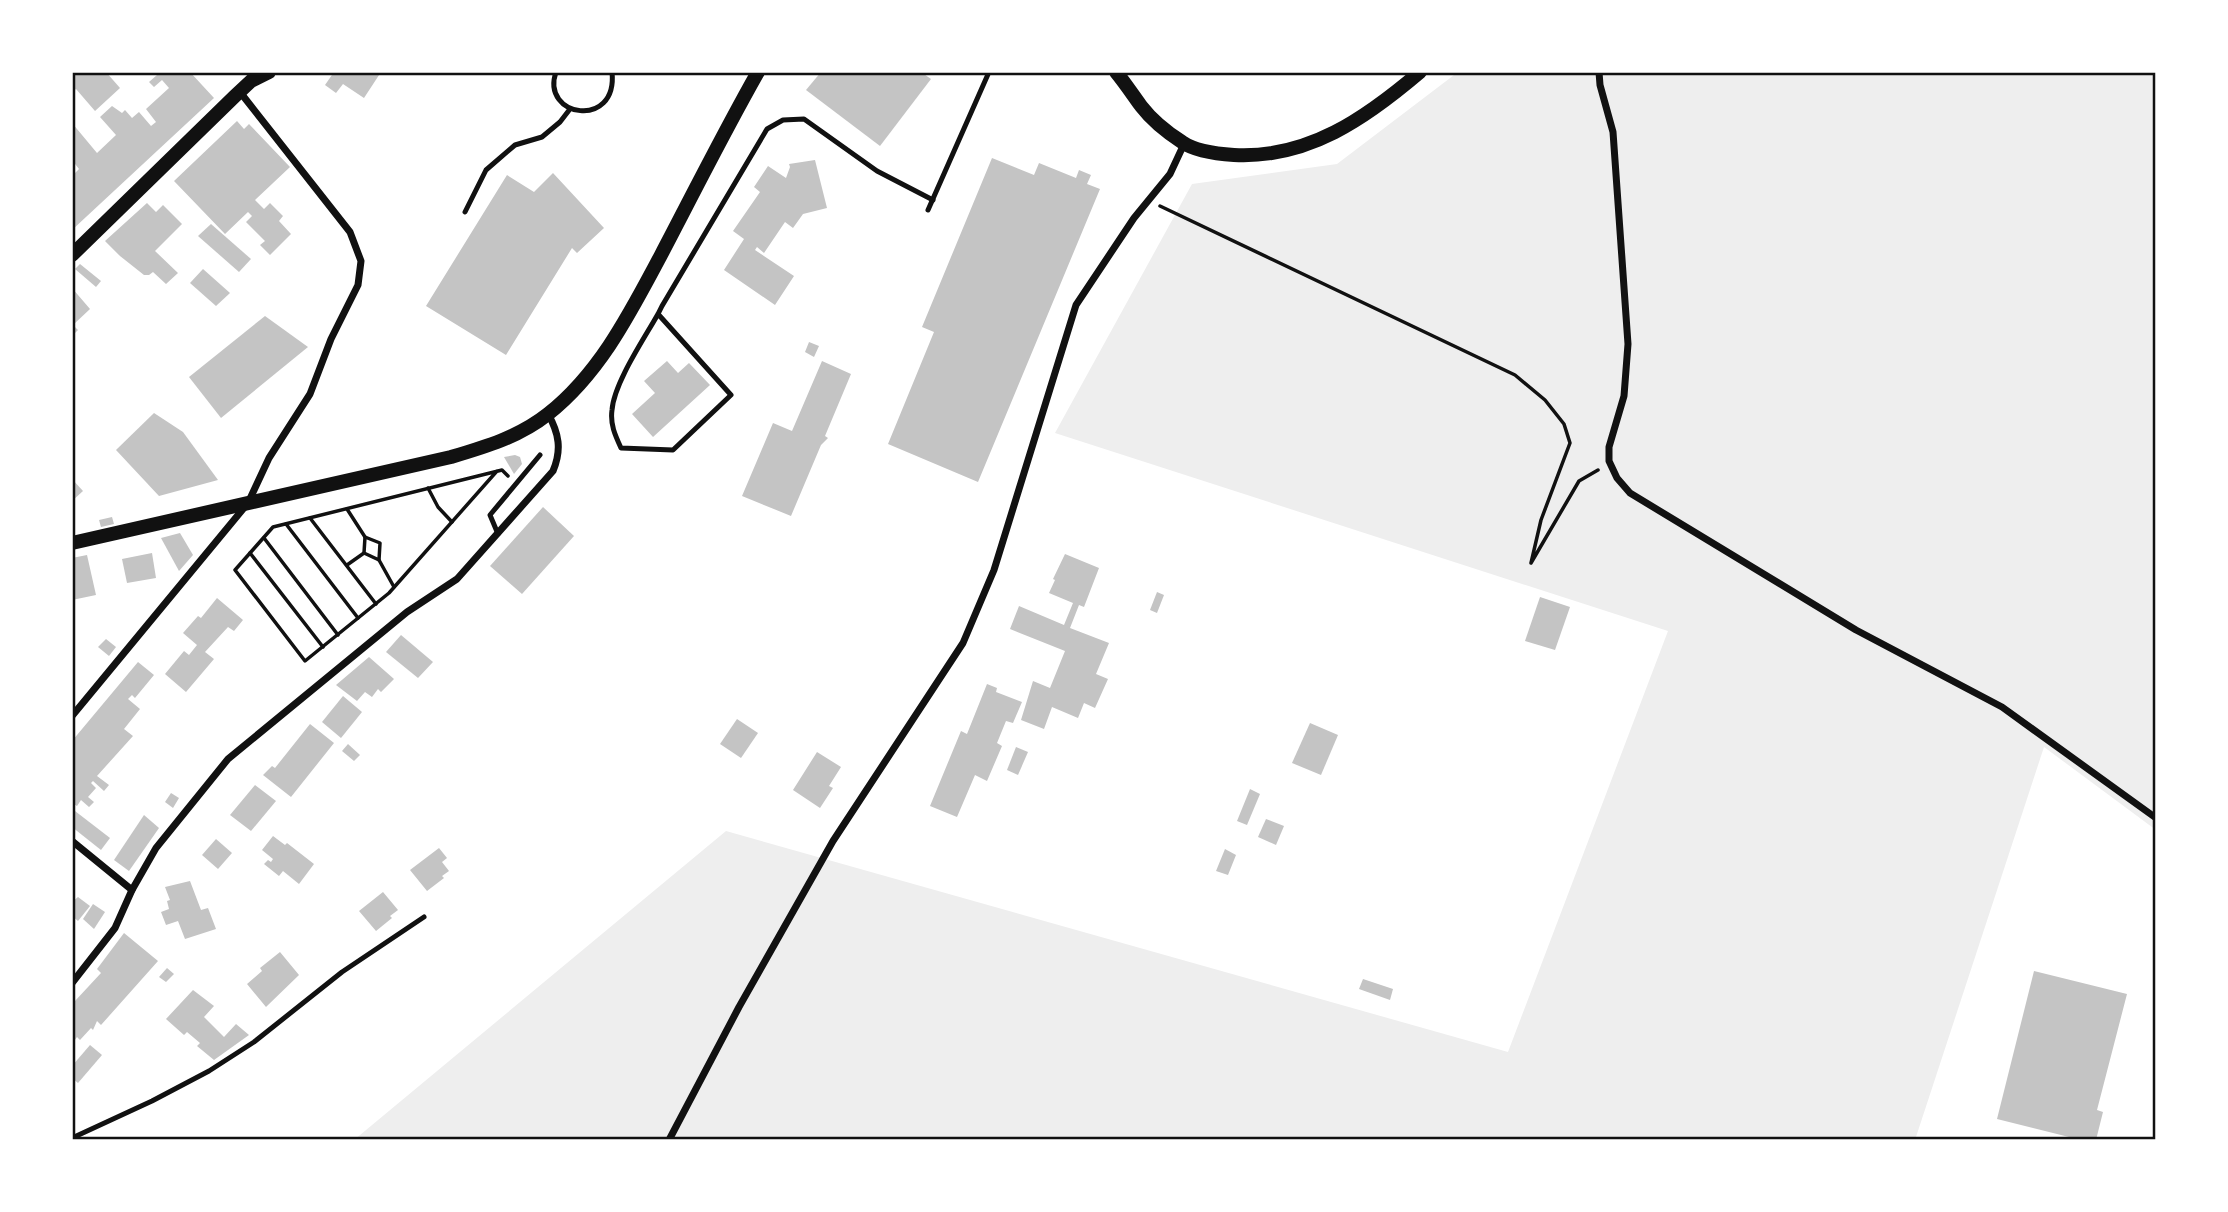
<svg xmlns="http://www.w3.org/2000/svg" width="2228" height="1212" font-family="'DejaVu Sans',sans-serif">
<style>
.green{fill:#eee}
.building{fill:#c4c4c4}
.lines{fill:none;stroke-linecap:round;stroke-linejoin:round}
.path{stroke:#111;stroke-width:3.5}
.service{stroke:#111;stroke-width:5}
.minor{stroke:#111;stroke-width:7}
.secondary{stroke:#111;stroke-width:14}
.neatline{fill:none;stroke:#111;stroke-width:2.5}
</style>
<rect width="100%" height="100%" fill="#fff"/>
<polygon class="green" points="1458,72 2156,72 2156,830 2044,747 1915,1140 354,1140 726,831 1508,1052 1668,631 1055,433 1192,184 1337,164"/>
<g class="building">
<polygon points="72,72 106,72 120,88 95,111 76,89 72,92"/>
<polygon points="155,72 190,72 214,98 72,230 72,176 79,169 72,160 72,123 97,153 116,135 100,117 112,106 122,113 125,110 132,118 139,112 151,126 156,122 146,109 169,88 162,80 154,87 149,82 157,75"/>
<polygon points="334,72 381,72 364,98 343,84 336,93 325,85"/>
<polygon points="821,72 921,72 931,79 880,146 806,90"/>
<polygon points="237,121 244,129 249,124 290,167 255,200 264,209 270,203 283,216 279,221 291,234 270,255 260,245 265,241 246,222 252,216 248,212 225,234 174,181"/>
<polygon points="992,158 1034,175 1039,163 1076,178 1079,170 1091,175 1087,184 1100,189 978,482 888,444 934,332 922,327"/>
<polygon points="815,160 827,208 803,214 793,228 785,222 764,253 757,247 755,250 794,276 775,305 724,270 744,239 733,231 760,192 754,187 768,166 786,178 790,167 789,164"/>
<polygon points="553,173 604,228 577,253 572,248 506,355 426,306 507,175 534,192"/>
<polygon points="147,203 156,212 163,205 182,224 155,251 178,273 166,284 153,272 149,275 144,275 120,256 105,241"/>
<polygon points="211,224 251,259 239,272 198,236"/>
<polygon points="80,264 101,281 96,287 75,269"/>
<polygon points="203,269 230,293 216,306 190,283"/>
<polygon points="72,288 90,309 73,325 78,330 72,336"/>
<polygon points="265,316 308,347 221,418 189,377"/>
<polygon points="809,342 819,346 814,357 805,352"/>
<polygon points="667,361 678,373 689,363 710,385 653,437 632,414 655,393 644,381"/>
<polygon points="822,361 851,374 825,436 828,438 821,445 791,516 742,496 773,423 792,431"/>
<polygon points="154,413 183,432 218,480 159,496 116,450"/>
<polygon points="515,455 520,457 522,464 514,474 504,457"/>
<polygon points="72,479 83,491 72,501"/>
<polygon points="543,507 574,536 522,594 490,566"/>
<polygon points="112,517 114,524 101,527 99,520"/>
<polygon points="180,533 193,555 179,571 161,538"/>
<polygon points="152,553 156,578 127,583 122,559"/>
<polygon points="1065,554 1099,568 1084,607 1079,605 1070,628 1109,643 1096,674 1108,679 1095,708 1084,703 1078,718 1052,707 1044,729 1021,720 1033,681 1050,688 1065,651 1010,629 1019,606 1064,625 1073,603 1049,593 1055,580 1053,579"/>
<polygon points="87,555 96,595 72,600 72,558"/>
<polygon points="1157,592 1164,595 1157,613 1150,610"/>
<polygon points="1540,597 1570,607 1555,650 1525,641"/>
<polygon points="217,598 243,620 234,631 228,627 205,652 214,659 186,692 165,674 184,651 189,655 197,645 183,633 198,616 201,618"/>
<polygon points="401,635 433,662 418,678 386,652"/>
<polygon points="106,639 116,647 109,656 98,647"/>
<polygon points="369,657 394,679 381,692 378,689 372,697 365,692 357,701 336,685"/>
<polygon points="138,662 154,675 135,698 132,695 128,699 140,709 124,729 133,736 97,776 109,785 104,791 93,781 91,783 96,788 88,797 94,802 89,807 81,800 77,806 72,803 72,741"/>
<polygon points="987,684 997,688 996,692 1022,702 1013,723 1006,721 997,743 1002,746 987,781 975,775 957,817 930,806 961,731 967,734"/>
<polygon points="343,696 362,712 341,738 322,722"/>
<polygon points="737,719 758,733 741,758 720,744"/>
<polygon points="1310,723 1338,735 1321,775 1292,763"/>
<polygon points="310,724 334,743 291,797 263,775 272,766 275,768"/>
<polygon points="348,744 360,755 354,761 342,751"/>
<polygon points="1016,747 1028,752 1018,775 1007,770"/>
<polygon points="817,752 841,767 829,786 833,788 820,808 793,790"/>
<polygon points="255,785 276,801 251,831 230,815"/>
<polygon points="1250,789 1260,794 1247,825 1237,821"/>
<polygon points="171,793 179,798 173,808 165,802"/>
<polygon points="75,811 110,838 101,850 72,827 72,815"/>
<polygon points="144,815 159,828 129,871 114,860"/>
<polygon points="1266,819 1284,826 1276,845 1258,837"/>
<polygon points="273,836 285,845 287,843 314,864 299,884 283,871 279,876 264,864 268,860 271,862 273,859 262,850"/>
<polygon points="216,839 232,853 218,869 202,855"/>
<polygon points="439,848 447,858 442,862 449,871 442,876 444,878 427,891 410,870"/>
<polygon points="1225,849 1236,855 1228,875 1216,871"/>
<polygon points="190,881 201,910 208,908 216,929 185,939 178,921 166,925 161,912 169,909 167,901 170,900 165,887"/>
<polygon points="383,892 398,910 390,916 392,918 376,931 359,911"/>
<polygon points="78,897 90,906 78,921 72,916 72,902"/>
<polygon points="93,904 105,912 94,929 83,919"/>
<polygon points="124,933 158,961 101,1025 97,1021 93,1030 91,1028 80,1040 77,1037 72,1044 72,998 75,1001 101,973 97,969"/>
<polygon points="280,952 299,975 266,1007 247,984 262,971 260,968"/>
<polygon points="167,968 174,974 166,982 159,977"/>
<polygon points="2034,971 2127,994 2097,1110 2103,1112 2096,1140 2081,1140 1997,1119"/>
<polygon points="1363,979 1393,989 1390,1000 1359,989"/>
<polygon points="193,990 214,1006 204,1017 224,1037 236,1024 249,1035 214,1060 197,1046 200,1043 187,1032 184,1035 166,1019"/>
<polygon points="90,1045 102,1055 78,1083 72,1078 72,1066"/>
</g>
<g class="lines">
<g class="path">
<polyline points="1160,206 1515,375 1545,400 1564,424 1570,443 1541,520 1531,563 1579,481 1598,470"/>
<polyline points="497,471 389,593 305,661 235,570 273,527 502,470 508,476"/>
<polyline points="428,488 438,507 452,522"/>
<polyline points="347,509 365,537"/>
<polyline points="310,518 376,604"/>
<polyline points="286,524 358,618"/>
<polygon points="365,537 380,543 379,560 364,553"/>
<polyline points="264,538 338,635"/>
<polyline points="250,553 323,647"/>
<polyline points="379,560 394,587"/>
<polyline points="347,565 364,553"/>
</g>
<g class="service">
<path d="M556,72C540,117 618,130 612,72"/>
<polyline points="928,210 989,72"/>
<polyline points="465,212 486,170 515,145 542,137 560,122 570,109"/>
<path d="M658,314L731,395L673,450L621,448C615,435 610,424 612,410C614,383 644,339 658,314L662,306L767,129L783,120L804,119L877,171L933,200"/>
<polyline points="498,534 490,515 540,455"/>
<polyline points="72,1138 152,1101 209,1071 254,1042 342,972 424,917"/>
</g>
<g class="minor">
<polyline points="1599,72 1600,85 1613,132 1628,344 1624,396 1609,447 1609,461 1617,478 1630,493 1856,630 2002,707 2156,818"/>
<polyline points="72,716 248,503 269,458 310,394 331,339 358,285 361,261 350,232 240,92"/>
<polyline points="72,841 132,890"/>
<path d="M72,983L115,928L132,890L156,848L228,759L407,612L457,579L553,471C562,450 559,433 548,414"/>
<polyline points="669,1140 739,1007 833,841 963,643 994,570 1076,305 1134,218 1170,174 1184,144"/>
</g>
<g class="secondary">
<path d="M1116,72C1125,83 1133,95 1141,106C1151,119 1168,133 1182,142C1195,151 1218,154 1234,155C1308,159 1366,118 1420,72"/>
<polyline points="72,255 235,96 251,81 269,72"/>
<path d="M72,543L451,457C485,447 519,437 548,414C600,373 630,313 661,255C693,194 724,132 758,72"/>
</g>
</g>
<rect width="2228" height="1212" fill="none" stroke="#ffffff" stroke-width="147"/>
<rect x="74" y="74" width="2080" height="1064" class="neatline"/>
</svg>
